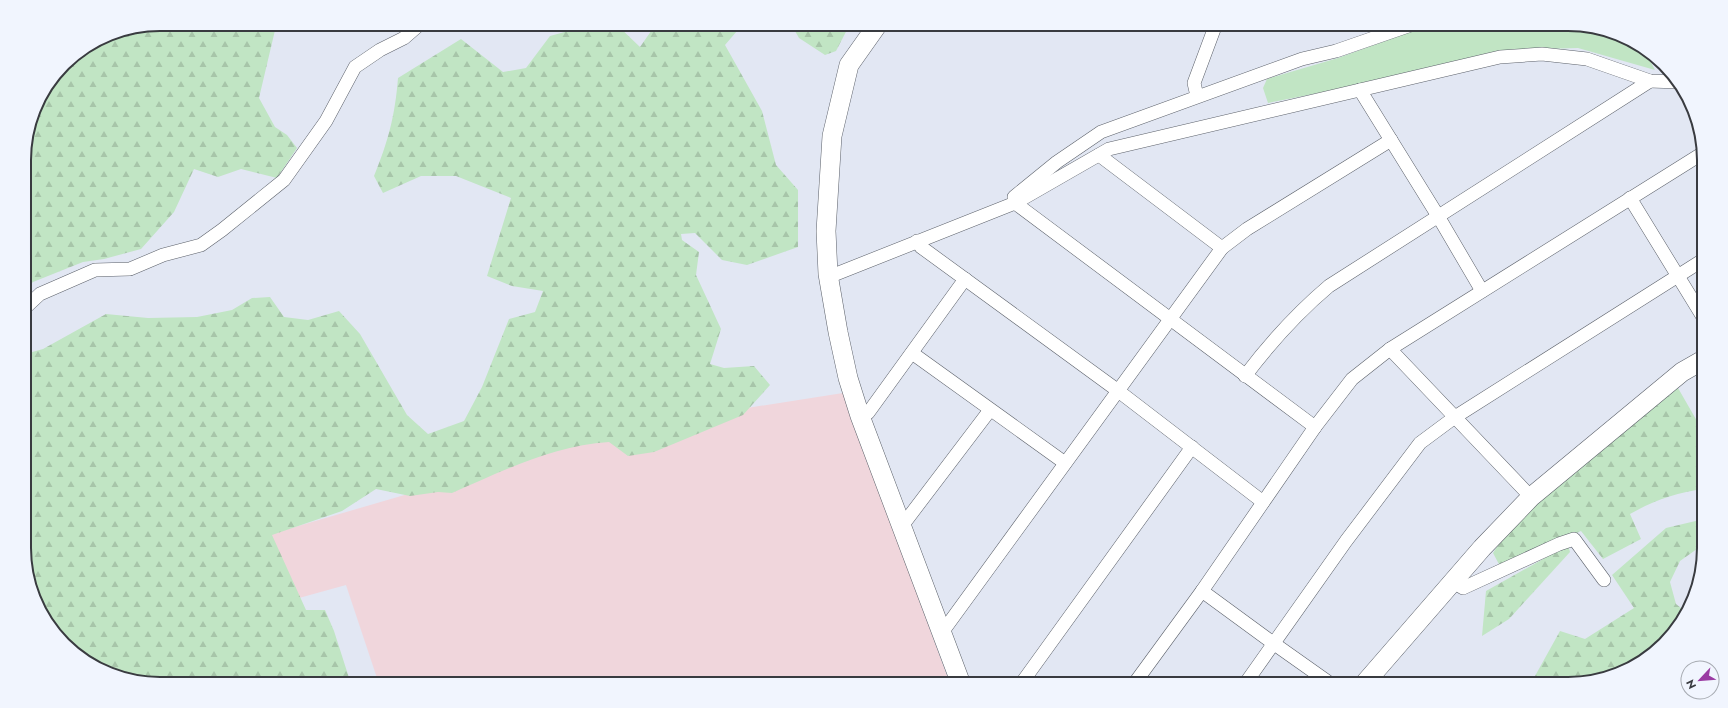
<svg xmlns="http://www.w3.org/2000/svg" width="1728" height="708" font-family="Jost,sans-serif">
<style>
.industrial{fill:#f0d6dc}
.grass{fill:#c1e5c4}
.forest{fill:url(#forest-firs)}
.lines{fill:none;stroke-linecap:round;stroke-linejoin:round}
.street-casing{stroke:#5c616a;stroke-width:14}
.secondary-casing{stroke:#5c616a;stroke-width:20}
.street{stroke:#fff;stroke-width:13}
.secondary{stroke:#fff;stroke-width:19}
.rim{fill:none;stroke:#393b40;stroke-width:2}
</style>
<defs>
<pattern id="forest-firs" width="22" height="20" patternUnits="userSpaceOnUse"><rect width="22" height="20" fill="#c1e5c4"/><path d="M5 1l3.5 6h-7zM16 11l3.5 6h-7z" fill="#a7c5a9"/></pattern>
</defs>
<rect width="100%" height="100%" fill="#e2e7f3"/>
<polygon class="industrial" points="843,393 950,684 379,684 346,585 299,598 271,534 572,446 734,410"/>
<polygon class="grass" points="1432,24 1568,24 1612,31 1643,47 1655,70 1578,48 1544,49 1268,103 1263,88 1267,79 1338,58"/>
<g class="forest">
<polygon points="160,24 275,24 276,26 259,98 275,127 287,135 297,148 277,178 241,169 218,177 194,169 174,212 141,249 104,259 83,262 33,282 25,289 24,151 38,100 70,58 108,34"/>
<path d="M594,24H616L640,47L656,24H743L725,45L762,111L776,165L798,190V247L747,265L722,260L695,233L681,234L682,240L699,252L696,275L721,329L710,364L724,368L754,366L770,385L743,415L654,452L628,456L609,442C552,446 503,471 452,493L438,492L410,496L376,489L342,511L272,535L306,610H325L334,631L351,684H160L116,677L58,637L27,574L25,354L43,349L106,314L148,318L197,317L232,310L252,298L270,297L284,317L308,320L339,311L360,334L407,415L428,434L464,421L482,387L509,319L535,312L543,291L512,286L487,276L511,198L456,176H421L383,193L374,176C388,142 395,116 398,78L461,39L503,72L526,68L550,36Z"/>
<polygon points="791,24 850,24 836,51 825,55 799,38"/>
<path d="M1678,388L1697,421L1704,423V489C1677,492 1653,501 1630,514L1641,539L1603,559L1581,531L1501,568L1493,553L1513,521L1652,407Z"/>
<path d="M1704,519V544L1680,561L1670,582L1676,604L1686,612C1677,629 1666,644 1651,655C1629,673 1577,689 1549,684C1544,683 1539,678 1535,676L1560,631L1585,639L1634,608L1612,575L1666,528Z"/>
<polygon points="1568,545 1570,552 1509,619 1482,636 1486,591"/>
</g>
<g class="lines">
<g class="street-casing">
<g id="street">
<polyline points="1360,90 1438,216 1482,291"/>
<polyline points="1197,96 1194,83 1216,24"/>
<polyline points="1099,155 1222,248"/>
<polyline points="1630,198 1703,317"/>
<polyline points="917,241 921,247 1117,390 1263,502"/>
<polyline points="828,274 836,274 1015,203 1109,149 1500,57 1542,54 1587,59 1650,81 1678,82"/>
<polyline points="25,308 40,294 95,270 130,269 163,255 201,245 222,230 284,180 326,121 355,67 380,50 404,38 420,24"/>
<polyline points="1390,349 1531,497"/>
<polyline points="912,353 1065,463"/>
<path d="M1245,376C1270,343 1297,313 1329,286L1650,81"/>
<polyline points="860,416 868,413 965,279"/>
<polyline points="1315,427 1015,203 1014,197 1057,162 1101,132 1302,59 1336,51 1414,24"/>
<polyline points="901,525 905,522 990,410"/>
<polyline points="1453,582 1463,588 1559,544 1574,539 1604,580"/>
<polyline points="1202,591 1273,643 1331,684"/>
<polyline points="941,634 1222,248 1247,229 1391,140"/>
<polyline points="1021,684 1192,447"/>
<polyline points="1134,684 1202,591 1315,427 1352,379 1390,349 1703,153"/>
<polyline points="1245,684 1346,541 1420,443 1455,417 1703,260"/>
</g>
</g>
<g class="secondary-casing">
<g id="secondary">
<polyline points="878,24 849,65 832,136 826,231 828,274 838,332 848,378 860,416 961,684"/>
<polyline points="1364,684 1482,548 1531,497 1682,372 1703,360"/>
</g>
</g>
<use href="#street" class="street"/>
<use href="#secondary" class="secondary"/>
</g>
<path d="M0 0H1728V708H0ZM160 31H1568A129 129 0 0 1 1697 160V548A129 129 0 0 1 1568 677H160A129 129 0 0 1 31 548V160A129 129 0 0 1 160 31Z" fill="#f1f5fe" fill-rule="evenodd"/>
<path class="rim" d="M160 31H1568A129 129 0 0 1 1697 160V548A129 129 0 0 1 1568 677H160A129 129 0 0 1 31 548V160A129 129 0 0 1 160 31Z"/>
<g transform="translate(1700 680) rotate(244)"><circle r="19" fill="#f1f5fe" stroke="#a7abb2"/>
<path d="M0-3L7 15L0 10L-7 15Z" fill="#9a3ba3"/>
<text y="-6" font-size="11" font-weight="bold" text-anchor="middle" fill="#393b40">N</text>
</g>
</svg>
